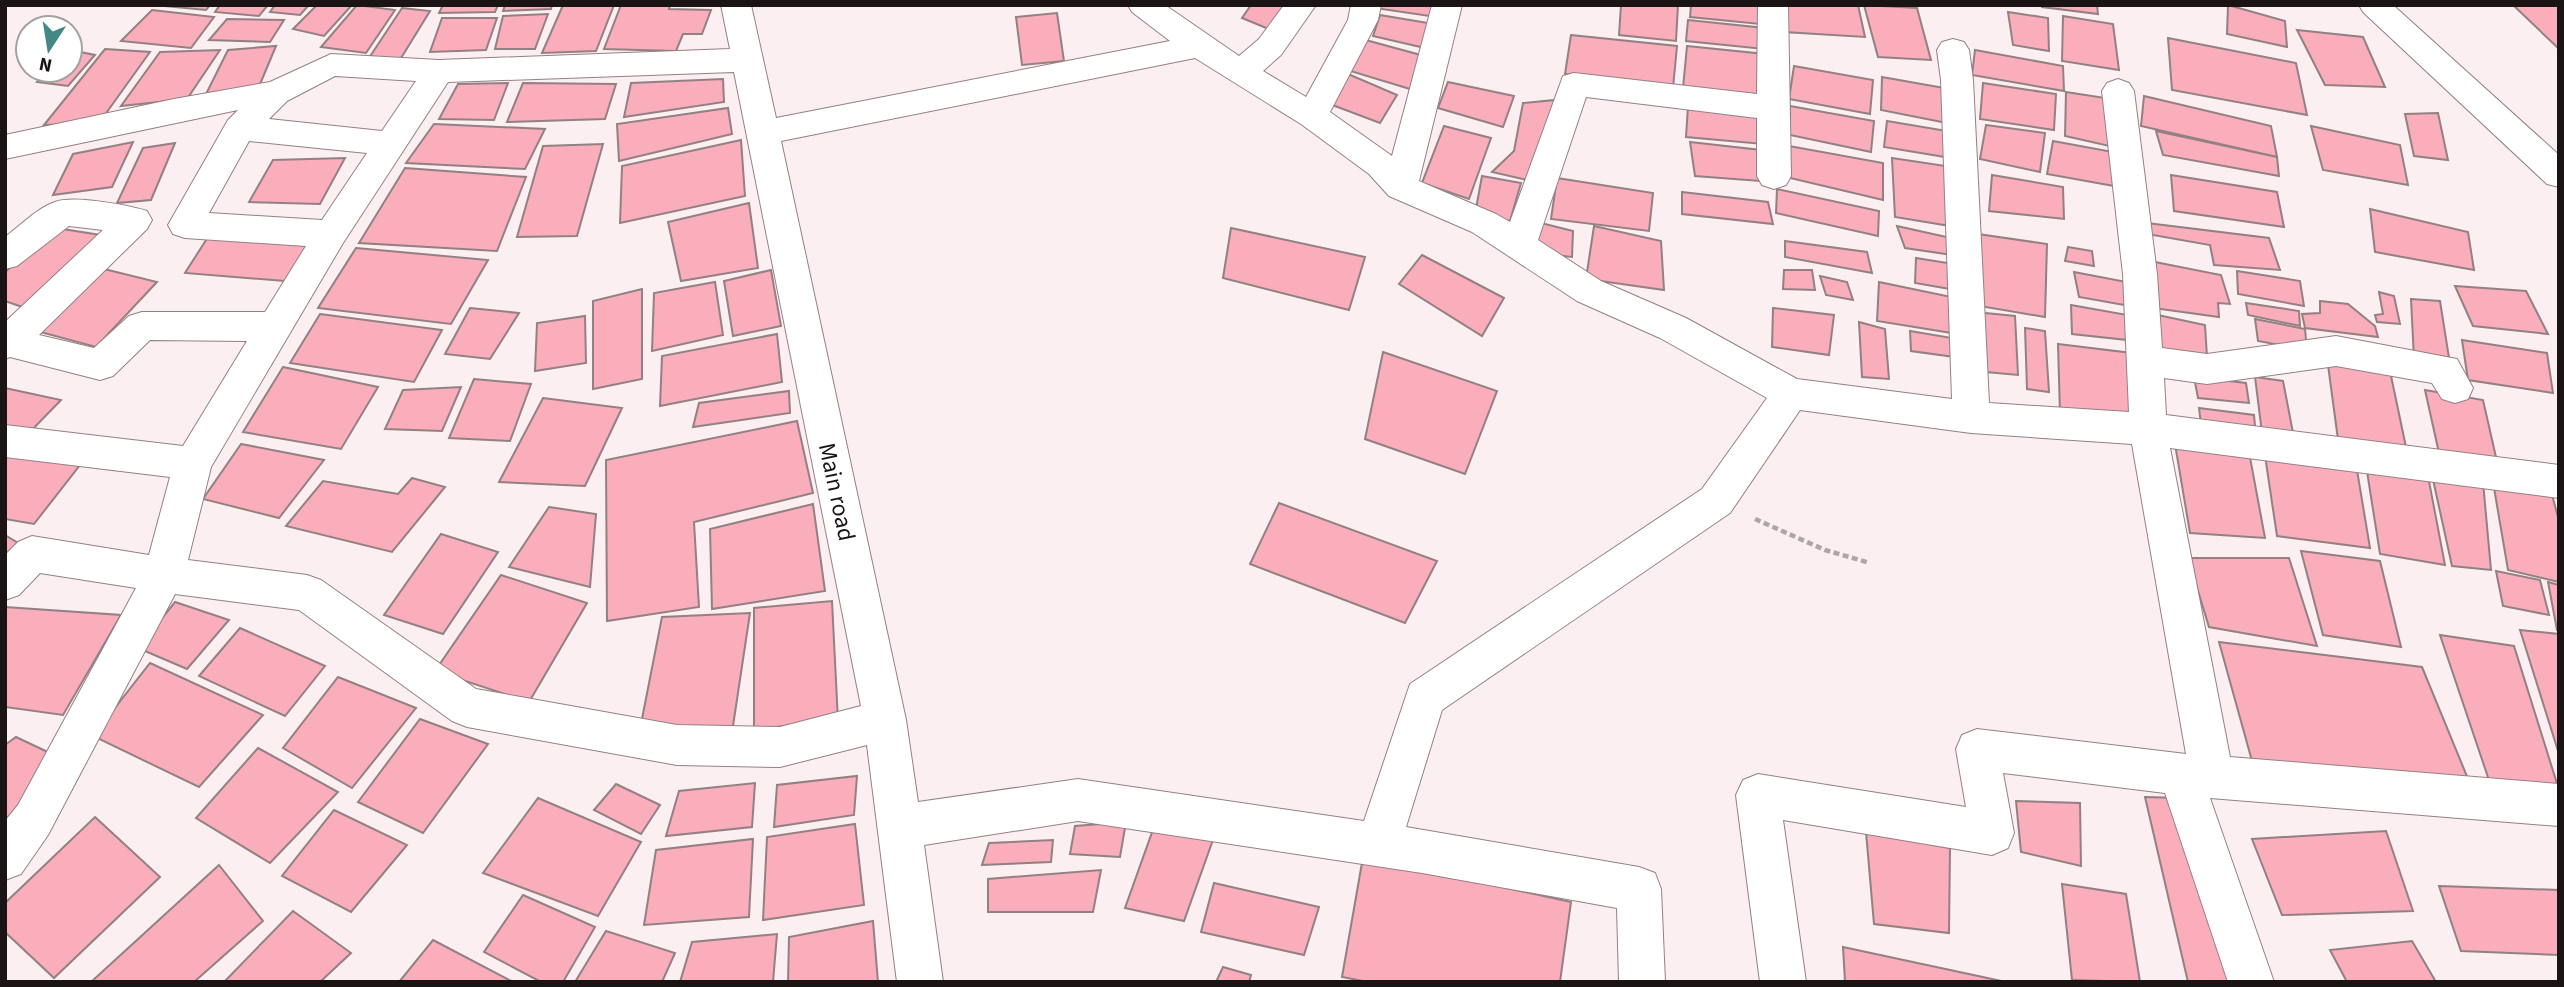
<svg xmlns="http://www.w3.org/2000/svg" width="2564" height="987" font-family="'Source Sans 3',sans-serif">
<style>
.building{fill:#faadbb;stroke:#938083;stroke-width:2}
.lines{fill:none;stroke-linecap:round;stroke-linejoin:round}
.minor-casing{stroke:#948084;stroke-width:2}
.path{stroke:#afa4a6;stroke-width:4.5;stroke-dasharray:6 3.5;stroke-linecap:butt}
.minor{fill:#fff;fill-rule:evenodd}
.labels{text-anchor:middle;stroke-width:6;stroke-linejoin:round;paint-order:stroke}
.street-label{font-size:24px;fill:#1b1415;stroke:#fff}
</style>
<rect width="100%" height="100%" fill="#fceff1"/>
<g class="building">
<polygon points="154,5 210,5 206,10"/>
<polygon points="220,5 268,5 259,16 215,12"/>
<polygon points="275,5 309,5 300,15 270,12"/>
<polygon points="317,5 352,5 324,36 293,29"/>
<polygon points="357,5 395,10 366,53 321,47"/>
<polygon points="443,5 498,5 495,12 439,13"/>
<polygon points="505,5 552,5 551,9 503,11"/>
<polygon points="563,5 614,5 596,51 542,53"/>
<polygon points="621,5 670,5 669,9 711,10 702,34 683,34 676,51 604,49"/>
<polygon points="1251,5 1292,5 1276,32 1242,18"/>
<polygon points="1376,5 1439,5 1436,17 1375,8"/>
<polygon points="1621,5 1678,5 1676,41 1619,35"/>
<polygon points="1691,5 1762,5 1760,24 1690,17"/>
<polygon points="1784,5 1858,5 1865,37 1784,32"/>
<polygon points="1864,5 1917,8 1931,60 1878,57"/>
<polygon points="2042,5 2097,5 2098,14 2042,7"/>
<polygon points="2228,5 2285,21 2287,47 2227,34"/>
<polygon points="2513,5 2559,5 2559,49"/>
<polygon points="402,8 430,11 398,63 367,61"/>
<polygon points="152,10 214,17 191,48 121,41"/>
<polygon points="2008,12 2048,18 2049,51 2013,45"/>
<polygon points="1057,13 1064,61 1022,65 1016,17"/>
<polygon points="548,14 535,49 495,49 503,16"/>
<polygon points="1380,15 1434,24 1425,48 1373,36"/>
<polygon points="2063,16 2113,24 2119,70 2062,61"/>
<polygon points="442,18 497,18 486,50 430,52"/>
<polygon points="227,19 284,20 270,42 209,40"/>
<polygon points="1688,20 1765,28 1764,49 1686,41"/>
<polygon points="2297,30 2363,37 2385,87 2325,85"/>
<polygon points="1571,35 1677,46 1673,88 1565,74"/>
<polygon points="2168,38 2296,63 2307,115 2172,90"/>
<polygon points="1362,39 1428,57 1410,89 1347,70"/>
<polygon points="276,46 258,89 206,94 228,50"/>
<polygon points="1687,46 1765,54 1764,101 1683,88"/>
<polygon points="105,49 150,52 99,123 44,125"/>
<polygon points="70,50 95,55 68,86 37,82 45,70 70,70"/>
<polygon points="220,50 187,99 121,106 160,52"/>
<polygon points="1975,50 2063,66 2064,91 1972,75"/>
<polygon points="1794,66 1873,80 1870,114 1789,99"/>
<polygon points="1348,74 1397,95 1380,123 1327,103"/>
<polygon points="1882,77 1950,89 1947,123 1881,110"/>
<polygon points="723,79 724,102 624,117 631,83"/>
<polygon points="1448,82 1514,96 1503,127 1438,108"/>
<polygon points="508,83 494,120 439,119 458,84"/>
<polygon points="523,83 616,84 605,119 507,122"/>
<polygon points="1983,83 2056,94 2054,130 1980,119"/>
<polygon points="2066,92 2112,99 2114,147 2065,136"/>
<polygon points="2144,96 2271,126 2277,157 2141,126"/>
<polygon points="1555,100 1532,181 1492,172 1514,151 1523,103"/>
<polygon points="1688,106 1763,114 1763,144 1686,137"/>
<polygon points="1790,106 1874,121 1871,152 1790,135"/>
<polygon points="728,108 732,134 619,161 617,124"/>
<polygon points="2438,113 2448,160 2414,156 2405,114"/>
<polygon points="1887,121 1953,132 1951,158 1884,147"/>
<polygon points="434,124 545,129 525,169 406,163"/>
<polygon points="1986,125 2045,133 2040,172 1980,159"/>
<polygon points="1444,126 1491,138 1469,199 1422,183"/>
<polygon points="2311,126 2400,145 2408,185 2323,170"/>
<polygon points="2156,131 2277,157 2279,176 2163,155"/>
<polygon points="741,140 745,196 620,223 622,166"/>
<polygon points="2053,141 2113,152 2114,186 2047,174"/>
<polygon points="133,142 112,187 53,195 73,154"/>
<polygon points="1690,142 1761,150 1760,181 1695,176"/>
<polygon points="175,143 151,200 117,203 143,148"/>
<polygon points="603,144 577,236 517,237 543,146"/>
<polygon points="1789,146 1883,163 1883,200 1786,177"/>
<polygon points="345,158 320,204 249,202 273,160"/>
<polygon points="1892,158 1946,166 1950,226 1895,217"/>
<polygon points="405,168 526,177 497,251 359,243"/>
<polygon points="1992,175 2063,187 2064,219 1989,211"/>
<polygon points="2171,175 2277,192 2284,227 2174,211"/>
<polygon points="1482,176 1521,183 1510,221 1475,214"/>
<polygon points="1557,178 1653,193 1649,231 1551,219"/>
<polygon points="1777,189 1879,211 1878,236 1776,213"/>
<polygon points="1682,192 1768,202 1773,224 1682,214"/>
<polygon points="749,203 758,268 681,281 668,222"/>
<polygon points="2370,209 2468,232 2474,270 2375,252"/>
<polygon points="1537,222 1573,231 1572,257 1536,253"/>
<polygon points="2147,223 2269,238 2280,270 2214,265 2210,245 2147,234"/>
<polygon points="1594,226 1661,241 1664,290 1586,279"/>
<polygon points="1897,226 1960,240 1959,256 1905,248"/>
<polygon points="56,228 107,236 31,310 5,301 5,272"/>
<polygon points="1231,228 1365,257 1349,310 1223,278"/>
<polygon points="1978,234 2047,244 2045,317 1974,305"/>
<polygon points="208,237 308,244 285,281 185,273"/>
<polygon points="1785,241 1867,252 1872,273 1785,257"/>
<polygon points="2068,247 2092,251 2094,266 2065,261"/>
<polygon points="356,248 488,260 451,324 318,308"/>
<polygon points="1422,255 1504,298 1482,336 1399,284"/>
<polygon points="1916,258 1960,265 1956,290 1915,283"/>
<polygon points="2155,262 2221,275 2230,304 2218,303 2219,317 2153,308"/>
<polygon points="100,268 157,282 96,347 33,330"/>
<polygon points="771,270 781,326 733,336 724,281"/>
<polygon points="1784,270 1812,270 1815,290 1783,289"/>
<polygon points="2237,271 2300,281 2304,306 2238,294"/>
<polygon points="2074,272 2137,284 2141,308 2079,297"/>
<polygon points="1820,276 1847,282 1853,300 1826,295"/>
<polygon points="715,282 723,335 652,351 654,293"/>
<polygon points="1879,282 1961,299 1958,334 1877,321"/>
<polygon points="2455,286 2526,291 2548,334 2473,326"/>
<polygon points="642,289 642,379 593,389 593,301"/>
<polygon points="2379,292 2394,296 2400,324 2377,322 2375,315 2383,314"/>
<polygon points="2411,299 2440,301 2450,364 2414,359"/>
<polygon points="2320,301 2348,304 2375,326 2378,337 2305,328 2302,314 2320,313"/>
<polygon points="2246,303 2299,311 2300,326 2248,315"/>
<polygon points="2071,305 2133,316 2137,341 2072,334"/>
<polygon points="470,308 519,313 490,359 445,354"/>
<polygon points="1773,308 1834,315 1829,355 1772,347"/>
<polygon points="1975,312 2015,316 2018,375 1975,371"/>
<polygon points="320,314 442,330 414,382 290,363"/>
<polygon points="2153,314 2205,325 2207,357 2158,351"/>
<polygon points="585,316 586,363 535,371 537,323"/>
<polygon points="2255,319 2305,329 2307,350 2258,341"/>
<polygon points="1859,322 1885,329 1889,379 1862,377"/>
<polygon points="2025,328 2045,331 2049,392 2027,389"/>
<polygon points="1910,331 1958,339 1962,358 1911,351"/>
<polygon points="777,334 782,382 660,406 662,356"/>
<polygon points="2462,340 2547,353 2553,393 2468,380"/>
<polygon points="2058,344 2140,354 2138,420 2060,413"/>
<polygon points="1383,352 1497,391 1465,474 1365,439"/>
<polygon points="2328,365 2390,371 2407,452 2339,447"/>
<polygon points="283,367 378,387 341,449 243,432"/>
<polygon points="2194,377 2246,383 2249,403 2198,398"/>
<polygon points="2255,377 2283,381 2294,438 2262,433"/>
<polygon points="474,379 531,384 510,441 449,438"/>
<polygon points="461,387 442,431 385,429 403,390"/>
<polygon points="5,388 61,400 28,434 5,429"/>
<polygon points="2425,390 2483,400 2498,466 2441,462"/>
<polygon points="789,391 790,413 693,427 699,403"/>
<polygon points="543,398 622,408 585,486 499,482"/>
<polygon points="2199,408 2254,415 2256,437 2202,433"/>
<polygon points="797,421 813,493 694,522 699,607 607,621 606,460"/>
<polygon points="241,444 324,460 279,518 203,499"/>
<polygon points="2175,444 2249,452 2265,538 2190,533"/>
<polygon points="2264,449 2356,464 2370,548 2277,536"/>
<polygon points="5,456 80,465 34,524 5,519"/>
<polygon points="2366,465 2428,476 2445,565 2380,554"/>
<polygon points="2432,475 2483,482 2491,570 2452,566"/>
<polygon points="412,478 445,487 392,552 286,526 323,481 398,494"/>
<polygon points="2493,482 2551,491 2559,521 2559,582 2508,570"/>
<polygon points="1279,503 1437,561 1405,623 1250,564"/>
<polygon points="813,504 825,591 712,609 710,529"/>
<polygon points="549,507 596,514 590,587 509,567"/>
<polygon points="441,534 498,552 443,634 384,615"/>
<polygon points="5,535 23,546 5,563"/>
<polygon points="2301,551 2380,561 2401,647 2323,635"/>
<polygon points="2188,558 2289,558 2317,646 2209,627"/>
<polygon points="2496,571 2540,580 2549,615 2503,606"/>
<polygon points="501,575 587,603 529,702 435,671"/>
<polygon points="2548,582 2559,585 2559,630 2557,630"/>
<polygon points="832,601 838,721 754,729 754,608"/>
<polygon points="175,602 229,620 187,669 138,648"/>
<polygon points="5,607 121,615 63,715 5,707"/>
<polygon points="750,613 733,726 640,729 662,617"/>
<polygon points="240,628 325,666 285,716 199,676"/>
<polygon points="2520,630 2559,634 2559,754"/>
<polygon points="2440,635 2514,646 2559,790 2495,798"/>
<polygon points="2219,642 2422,667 2473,791 2257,779"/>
<polygon points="150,663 263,715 199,787 93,736"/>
<polygon points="338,677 416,708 352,788 283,748"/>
<polygon points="420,719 488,744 423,833 358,802"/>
<polygon points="16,737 52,754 5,829 5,745"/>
<polygon points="258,748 338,792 270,863 196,818"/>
<polygon points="857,776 854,815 774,827 777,785"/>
<polygon points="755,783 752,827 666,836 679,791"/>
<polygon points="616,784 660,805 641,834 594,810"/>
<polygon points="2145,797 2180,798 2235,982 2188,982"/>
<polygon points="538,798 641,842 598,916 483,873"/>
<polygon points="2016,801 2080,803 2081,866 2021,852"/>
<polygon points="334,810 407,845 351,912 282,876"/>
<polygon points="95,817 160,877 54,978 5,932 5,903"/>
<polygon points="1126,822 1120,857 1070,854 1075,826"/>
<polygon points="855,824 864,905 763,920 767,837"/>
<polygon points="1155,824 1214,837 1184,921 1125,908"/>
<polygon points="2386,831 2413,911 2282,915 2252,839"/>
<polygon points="1866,832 1950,848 1949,933 1874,924"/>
<polygon points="753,839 749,917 644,925 656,850"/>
<polygon points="1053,840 1051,862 982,865 989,843"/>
<polygon points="1363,857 1571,902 1560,982 1368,982 1342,977"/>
<polygon points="219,865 263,921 194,982 91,982"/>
<polygon points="1101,870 1093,912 988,912 988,879"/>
<polygon points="1214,883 1319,907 1304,955 1201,932"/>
<polygon points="2062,884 2126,894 2140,982 2072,980"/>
<polygon points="2439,886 2559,890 2559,955 2461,951"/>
<polygon points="523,895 595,927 563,982 541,982 484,952"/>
<polygon points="293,911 351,953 320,982 224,982"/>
<polygon points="873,921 878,982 788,982 789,937"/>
<polygon points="606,931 675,953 662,982 575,982"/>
<polygon points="777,934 773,982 680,982 692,942"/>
<polygon points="433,940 513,982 399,982"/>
<polygon points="2412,941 2436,982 2347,982 2330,950"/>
<polygon points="1843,947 2006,982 1845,982"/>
<polygon points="1223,967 1251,975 1249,982 1216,982"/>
</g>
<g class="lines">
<g class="minor-casing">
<g id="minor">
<path d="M721,5H751L776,118L1170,41L1132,12L1128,5H1165L1239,56L1259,39L1284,5H1316L1281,55L1263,71L1306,97L1348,20L1351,5H1381L1378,20L1330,112L1392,156L1432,5H1462L1419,181L1496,214L1510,222L1563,76L1574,73L1757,94L1758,5H1788L1791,176L1786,185L1774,189L1762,185L1757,176V118L1586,97L1538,240L1601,281L1686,318L1797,379L1952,399L1941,80L1937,50L1942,42L1953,39L1964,42L1969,50L1973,80L1989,403L2129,412L2123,274L2102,91L2107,83L2118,79L2129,83L2134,91L2157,274L2162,348L2207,354L2336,336L2457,359L2473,388L2468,399L2455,403L2442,399L2432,383L2336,366L2207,384L2164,378L2166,415L2559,465V498L2170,448L2230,757L2559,784V826L2210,798L2274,982H2228L2165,793L2003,773L2014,833L2008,848L1992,855L1783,820L1806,982H1760L1736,795L1743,780L1758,774L1966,807L1956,749L1962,735L1977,729L2186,754L2132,444L1971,433L1800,410L1730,513L1442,710L1406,827L1639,867L1655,873L1661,889L1665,982H1619L1617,908L1422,873L1078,821L924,845L943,982H897L867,745L780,767L677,765L467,727L452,721L299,610L175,594L48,835L21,874L5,880V821L18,805L136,588L40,573L19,595L5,600V555L18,542L32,536L149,555L170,477L5,457V425L183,446L247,341L150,340L113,376L100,380L10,357L5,359V322L103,230L69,226L17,266L5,269V237C20,226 37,208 55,202C73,195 128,205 147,211L152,220L147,229L39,335L94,348L129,316L142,312H265L306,246L185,238L173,234L168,225L228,120L238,110L5,159V135L174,99L270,82L331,54L439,60L730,49ZM1195,58L1301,124L1369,174L1389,196L1472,232L1577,301L1660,338L1767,398L1702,489L1410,684L1364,821L1078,779L918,802L906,720L781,141ZM734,72L861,706L780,727L677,725L476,689L321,580L307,575L188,560L211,467L343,243L448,82ZM335,76L416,81L382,131L269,119L287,101ZM249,141L367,153L322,220L209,213Z"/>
<polygon points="2359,5 2393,5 2559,155 2559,187 2547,184 2363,12"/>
</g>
</g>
<polyline class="path" points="1755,519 1825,550 1870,563"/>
<use href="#minor" class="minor"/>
</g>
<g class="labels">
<g class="street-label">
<text transform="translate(837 492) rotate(78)" y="8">Main road</text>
</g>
</g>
<rect width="2564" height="987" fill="none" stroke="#1b1415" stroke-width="14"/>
<g transform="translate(49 49) rotate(192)"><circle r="33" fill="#ffffff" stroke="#a4a1a1" stroke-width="2"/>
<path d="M0-5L12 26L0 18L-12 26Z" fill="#438982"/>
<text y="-10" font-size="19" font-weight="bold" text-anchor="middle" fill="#1b1415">N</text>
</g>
</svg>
